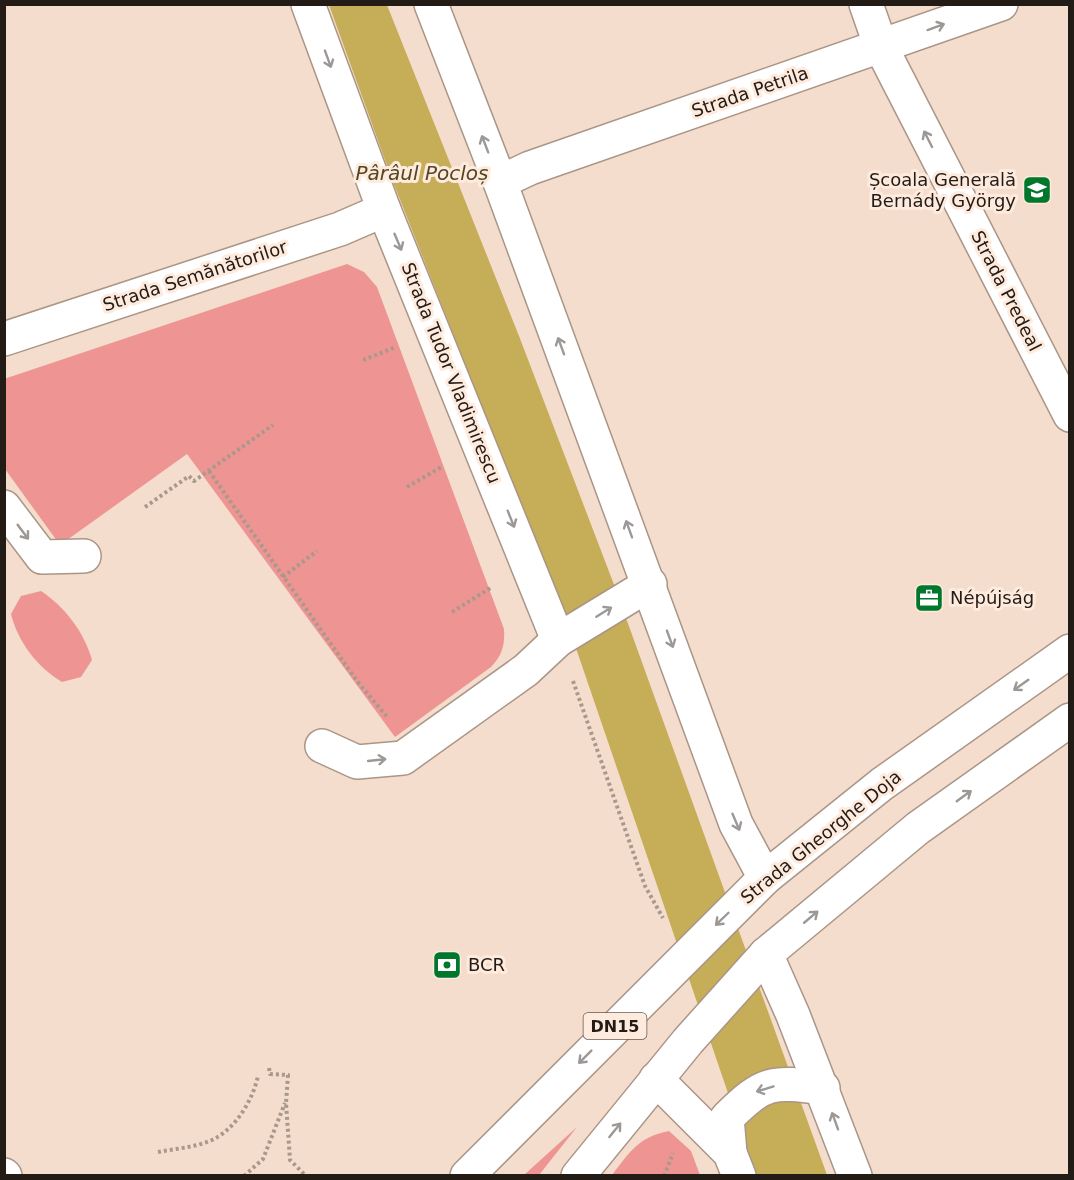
<svg xmlns="http://www.w3.org/2000/svg" width="1074" height="1180" font-family="'DejaVu Sans',sans-serif">
<style>
.green{fill:#ee9493}
.water{fill:#c6ad57}
.lines{fill:none;stroke-linecap:round;stroke-linejoin:round}
.minor-casing{stroke:#aa9586;stroke-width:36}
.major-casing{stroke:#aa9586;stroke-width:36}
.path{stroke:#aa988c;stroke-width:4;stroke-dasharray:3 3;stroke-linecap:butt}
.minor{stroke:#fff;stroke-width:33}
.major{stroke:#fff;stroke-width:33}
.oneway{stroke:#9c9896}
.labels{text-anchor:middle;stroke-width:6;stroke-linejoin:round;paint-order:stroke}
.shield{fill:#feebde;stroke:#655951;stroke-width:1.5}
.shield-label{font-size:16px;font-weight:bold;fill:#231b15}
.street-label{font-size:18px;fill:#231b15;stroke:#feebde}
.poi-label{font-size:18px;fill:#231b15;stroke:#feebde;text-anchor:start}
.water-label{font-size:20px;font-style:italic;fill:#524722;stroke:#feebde}
</style>
<rect width="100%" height="100%" fill="#f4ddcd"/>
<g class="green">
<path d="M347,264L364,272L377,287L504,629C505,646 502,655 491,667L395,737L187,454L60,545L5,469L4,379Z"/>
<path d="M41,591C65,607 84,632 92,660L81,677L62,682C37,667 18,642 11,614L21,596Z"/>
<polygon points="577,1127 539,1175 524,1175"/>
<path d="M669,1131L691,1151L700,1175H612C630,1152 638,1137 669,1131Z"/>
</g>
<polygon class="water" points="329,5 387,5 519,336 613,582 827,1175 756,1175 565,616 393,182"/>
<g class="lines">
<g class="minor-casing">
<g id="minor">
<polyline points="308,4 384,210 558,640"/>
<polyline points="431,4 500,182 736,824 765,878"/>
<polyline points="866,4 881,47 1070,415"/>
<polyline points="500,182 530,168 1001,4"/>
<polyline points="4,339 340,229 384,210"/>
<polyline points="4,507 42,557 84,556"/>
<polyline points="322,746 357,762 403,758 526,670 558,640 650,584"/>
<polyline points="766,954 793,1015 855,1176"/>
<polyline points="656,1079 730,1153 739,1176"/>
<path d="M730,1153L727,1118C764,1081 772,1081 823,1088"/>
</g>
</g>
<g class="major-casing">
<g id="major">
<polyline points="4,1175 5,1176"/>
<polyline points="467,1176 765,878 882,784 1070,651"/>
<polyline points="578,1176 688,1041 766,954 918,828 1070,720"/>
</g>
</g>
<g class="path">
<polyline points="363,360 396,347"/>
<polyline points="209,471 357,681 388,718"/>
<polyline points="407,487 443,466"/>
<polyline points="145,507 189,476 194,481 273,425"/>
<polyline points="283,577 317,551"/>
<polyline points="452,612 492,587"/>
<polyline points="573,681 645,886 663,918"/>
<polyline points="269,1068 270,1074 288,1075 286,1103 290,1160 306,1176"/>
<path d="M158,1152C173,1149 189,1148 204,1143C232,1135 252,1103 258,1076"/>
<polyline points="199,1176 199,1175"/>
<polyline points="244,1176 263,1159 285,1103"/>
<polyline points="664,1176 673,1153"/>
</g>
<use href="#minor" class="minor"/>
<use href="#major" class="major"/>
</g>
<defs><path id="oneway-shaft" d="M-6 0H5M1.5-3L5.5 0L1.5 3" fill="none" stroke-width="1.6" stroke-linecap="round" stroke-linejoin="round" transform="scale(1.5)"/></defs>
<g class="oneway">
<use href="#oneway-shaft" transform="translate(936 27) rotate(-20)"/>
<use href="#oneway-shaft" transform="translate(328 59) rotate(70)"/>
<use href="#oneway-shaft" transform="translate(928 139) rotate(-117)"/>
<use href="#oneway-shaft" transform="translate(485 144) rotate(-111)"/>
<use href="#oneway-shaft" transform="translate(398 242) rotate(67)"/>
<use href="#oneway-shaft" transform="translate(561 346) rotate(-110)"/>
<use href="#oneway-shaft" transform="translate(511 519) rotate(68)"/>
<use href="#oneway-shaft" transform="translate(629 529) rotate(-110)"/>
<use href="#oneway-shaft" transform="translate(23 532) rotate(53)"/>
<use href="#oneway-shaft" transform="translate(604 612) rotate(-32)"/>
<use href="#oneway-shaft" transform="translate(670 639) rotate(70)"/>
<use href="#oneway-shaft" transform="translate(1021 685) rotate(145)"/>
<use href="#oneway-shaft" transform="translate(377 760) rotate(-6)"/>
<use href="#oneway-shaft" transform="translate(964 796) rotate(-36)"/>
<use href="#oneway-shaft" transform="translate(736 822) rotate(67)"/>
<use href="#oneway-shaft" transform="translate(811 917) rotate(-40)"/>
<use href="#oneway-shaft" transform="translate(722 919) rotate(136)"/>
<use href="#oneway-shaft" transform="translate(585 1057) rotate(135)"/>
<use href="#oneway-shaft" transform="translate(765 1089) rotate(163)"/>
<use href="#oneway-shaft" transform="translate(835 1121) rotate(-110)"/>
<use href="#oneway-shaft" transform="translate(615 1130) rotate(-51)"/>
</g>
<defs>
<g id="school-square" transform="scale(1.5)"><rect x="-9" y="-9" width="18" height="18" rx="4" fill="#01772c" stroke="#feebde"/><path d="M0-5L7-2L0 1L-7-2ZM-4 1L0 2.5L4 1V4Q0 6-4 4Z" fill="#fff"/></g>
<g id="office-square" transform="scale(1.5)"><rect x="-9" y="-9" width="18" height="18" rx="4" fill="#01772c" stroke="#feebde"/><path d="M-6-3h4V-5.5h4V-3h4V5H-6ZM-1-4.5V-3h2v-1.5ZM-6 0V1H6V0Z" fill="#fff"/></g>
<g id="bank-square" transform="scale(1.5)"><rect x="-9" y="-9" width="18" height="18" rx="4" fill="#01772c" stroke="#feebde"/><path d="M-6-4H6V4H-6ZM0-2.3a2.3 2.3 0 1 0 0 4.6a2.3 2.3 0 1 0 0-4.6Z" fill="#fff"/></g>
</defs>
<g fill-rule="evenodd">
<use href="#school-square" x="1037" y="190"/>
<use href="#office-square" x="929" y="598"/>
<use href="#bank-square" x="447" y="965"/>
</g>
<g class="labels">
<rect class="shield" x="583.5" y="1013" width="63" height="26" rx="4.5"/>
<g class="shield-label">
<text x="615" y="1032">DN15</text>
</g>
<g class="street-label">
<text transform="translate(750 92) rotate(-19)" y="6">Strada Petrila</text>
<text transform="translate(195 276) rotate(-18)" y="6">Strada Semănătorilor</text>
<text transform="translate(1006 291) rotate(63)" y="6">Strada Predeal</text>
<text transform="translate(451 373) rotate(68)" y="6">Strada Tudor Vladimirescu</text>
<text transform="translate(821 837) rotate(-39)" y="6">Strada Gheorghe Doja</text>
</g>
<g class="poi-label">
<text x="1016" y="186" text-anchor="end">Școala Generală<tspan x="1016" dy="21">Bernády György</tspan></text>
<text x="950" y="604">Népújság</text>
<text x="468" y="971">BCR</text>
</g>
<g class="water-label">
<text x="422" y="180">Pârâul Pocloș</text>
</g>
</g>
<rect width="1074" height="1180" fill="none" stroke="#231b15" stroke-width="12"/>
</svg>
